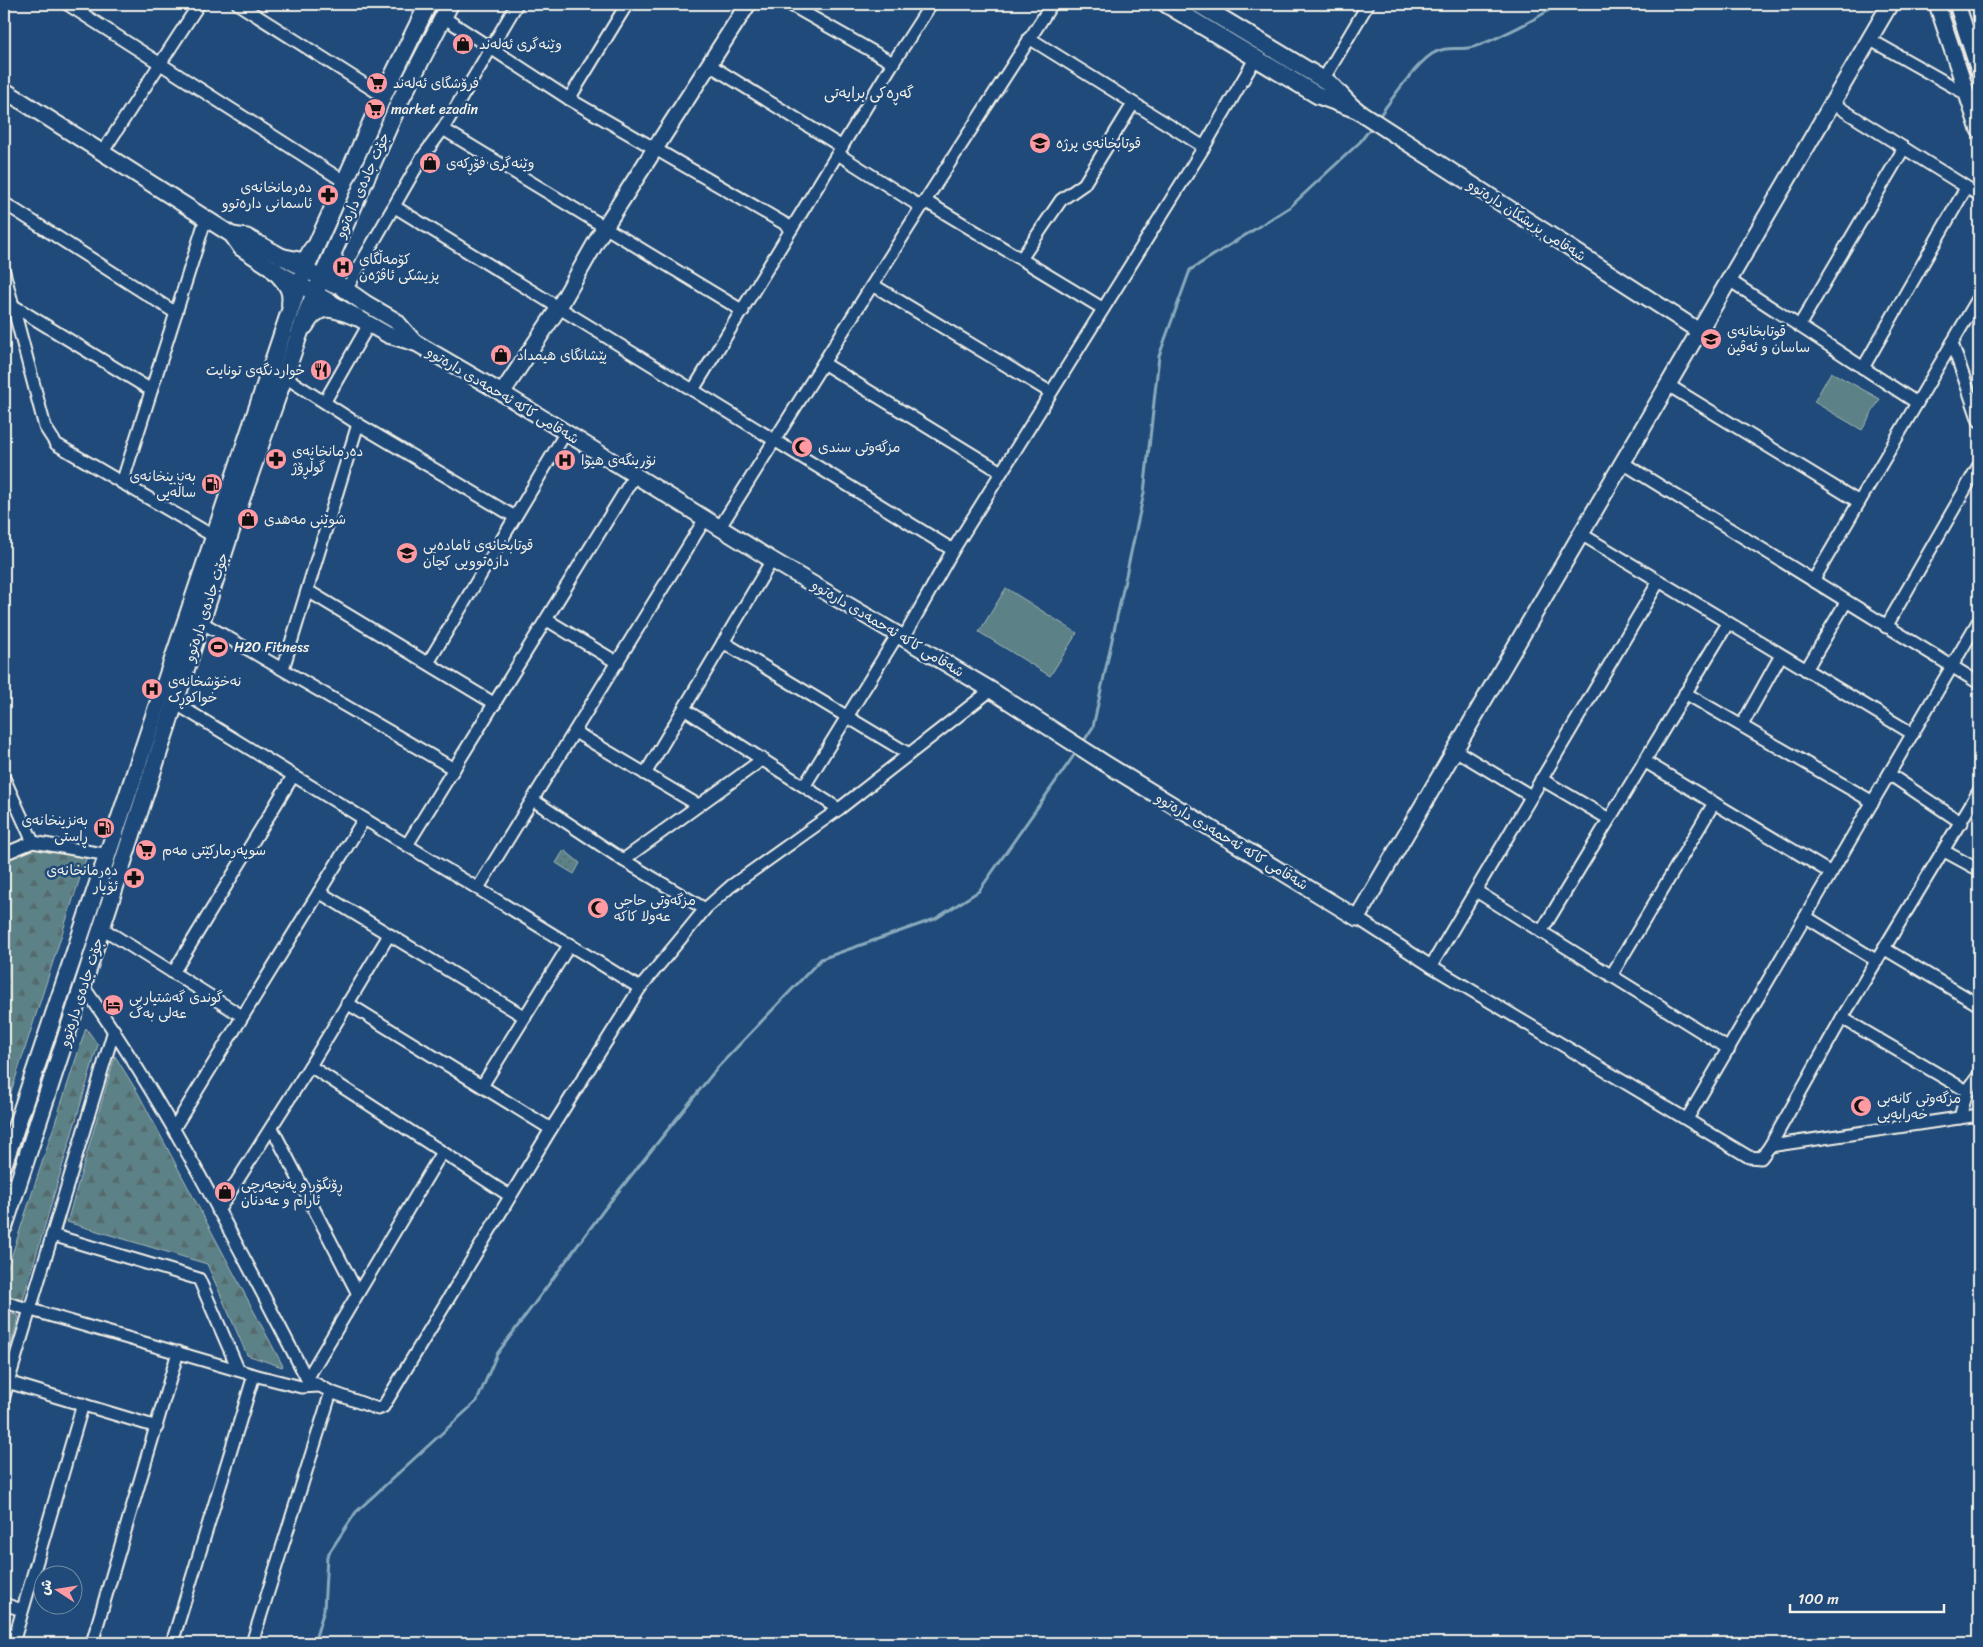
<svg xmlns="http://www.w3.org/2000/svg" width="1983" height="1647" font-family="Sriracha,'Playpen Sans Arabic',sans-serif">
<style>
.green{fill:url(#green-dots);stroke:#a8b9b7}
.forest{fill:url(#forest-firs);stroke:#a8b9b7}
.pitch{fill:#5c8186;stroke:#a8b9b7}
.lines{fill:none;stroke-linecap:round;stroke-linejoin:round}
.stream{stroke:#8aaabc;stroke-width:3}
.minor-casing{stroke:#f4f1e8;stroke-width:15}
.tertiary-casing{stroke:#f4f1e8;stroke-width:19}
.secondary-casing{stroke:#f4f1e8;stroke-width:20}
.minor{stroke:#1f4a7a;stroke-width:11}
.tertiary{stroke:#1f4a7a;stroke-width:15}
.secondary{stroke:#1f4a7a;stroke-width:16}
.labels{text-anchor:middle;stroke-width:5;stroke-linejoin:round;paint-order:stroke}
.poi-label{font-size:14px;fill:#f4f1e8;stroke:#1f4a7a;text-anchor:start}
.street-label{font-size:14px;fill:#f4f1e8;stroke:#1f4a7a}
.neighbourhood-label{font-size:15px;fill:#f4f1e8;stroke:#1f4a7a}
</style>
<defs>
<pattern id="green-dots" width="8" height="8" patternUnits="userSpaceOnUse" patternTransform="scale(1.25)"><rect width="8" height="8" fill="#5c8186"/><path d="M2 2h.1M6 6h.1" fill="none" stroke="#546a6c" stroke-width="1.8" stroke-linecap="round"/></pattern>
<pattern id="forest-firs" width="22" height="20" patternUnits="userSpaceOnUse" patternTransform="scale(1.25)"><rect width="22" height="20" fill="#5c8186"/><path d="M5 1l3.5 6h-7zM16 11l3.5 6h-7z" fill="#546a6c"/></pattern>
</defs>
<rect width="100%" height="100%" fill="#1f4a7a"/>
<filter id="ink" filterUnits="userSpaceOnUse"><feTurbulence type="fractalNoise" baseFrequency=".02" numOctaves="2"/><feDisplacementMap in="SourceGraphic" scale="10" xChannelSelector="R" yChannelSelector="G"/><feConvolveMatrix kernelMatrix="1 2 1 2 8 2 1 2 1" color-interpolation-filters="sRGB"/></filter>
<g filter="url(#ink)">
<polygon class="green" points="564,850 580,863 574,874 556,863"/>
<g class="forest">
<polygon points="27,848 88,853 4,1114 4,946 7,937 4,930 4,859"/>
<polygon points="86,1028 98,1045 23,1300 4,1298 4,1279"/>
<polygon points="115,1056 138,1093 283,1366 282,1367 247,1355 207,1264 67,1222"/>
<polygon points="4,1311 19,1316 4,1369"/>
</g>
<g class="pitch">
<polygon points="1831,372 1880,399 1862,430 1814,402"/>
<polygon points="1006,588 1077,633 1050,676 979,632"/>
</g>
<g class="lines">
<g class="stream">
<path d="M1378,118C1391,100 1415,65 1432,54C1446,45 1458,51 1473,47C1491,42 1544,16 1557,4"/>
<polyline points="1082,744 1093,727 1144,493 1159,356 1190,270 1290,207 1360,142 1373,125"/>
<polyline points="314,1643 324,1610 327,1556 356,1512 477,1401 497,1354 606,1207 718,1067 821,959 935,919 979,891 1077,751"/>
</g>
<g class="minor-casing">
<g id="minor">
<polyline points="67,4 345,182"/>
<polyline points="238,4 383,96"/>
<polyline points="789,4 893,63"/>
<polyline points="443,17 569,99 792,228"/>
<polyline points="1029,38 1204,147"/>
<polyline points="1869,39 1968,95"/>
<polyline points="708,64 842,147"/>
<polyline points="1323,80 1368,4"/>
<polyline points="569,99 627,4"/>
<polyline points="1832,103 1979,195"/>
<polyline points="443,129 743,311"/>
<polyline points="102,153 199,4"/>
<polyline points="838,154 921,207"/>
<polyline points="925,201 1102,308"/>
<polyline points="4,203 176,313"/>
<polyline points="395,207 953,550"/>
<polyline points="1021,259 1061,200 1084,184 1133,104"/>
<polyline points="4,272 45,427 56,444 213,536"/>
<polyline points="1729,280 1917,403"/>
<polyline points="873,285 1050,392"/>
<polyline points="346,290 421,159 443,129 517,4"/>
<polyline points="12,305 151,390"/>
<polyline points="1799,326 1904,148"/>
<polyline points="1952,343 1979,421"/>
<polyline points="823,363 1001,472"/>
<polyline points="1863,368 1966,188"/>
<polyline points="285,377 358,424 515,517"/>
<polyline points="1668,385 1859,502"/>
<polyline points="693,390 893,63 931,4"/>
<polyline points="325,401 369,324"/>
<polyline points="1623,463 1979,683"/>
<polyline points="122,483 206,218"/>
<polyline points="720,527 925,201 1052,4"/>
<polyline points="1581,534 1913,734"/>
<polyline points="1813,581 1979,297"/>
<polyline points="308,591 495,704"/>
<polyline points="547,620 618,663"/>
<polyline points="201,622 454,769"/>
<polyline points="1886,627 1979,465"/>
<polyline points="904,637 953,550 1204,147 1255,59"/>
<polyline points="723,642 909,754"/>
<polyline points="428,663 566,432"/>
<polyline points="283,669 358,424"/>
<polyline points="1806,670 1846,602"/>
<polyline points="1685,693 1873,802"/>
<polyline points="175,703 640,988"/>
<polyline points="684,709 839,809"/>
<polyline points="1742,725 1781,655"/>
<polyline points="575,732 698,805"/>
<polyline points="1455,750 1531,796"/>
<polyline points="1644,761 1831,873"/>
<polyline points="645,774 772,560"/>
<polyline points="1889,774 1962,823"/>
<polyline points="4,778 33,842"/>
<polyline points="1541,779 1609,819"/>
<polyline points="805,785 898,634"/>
<polyline points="533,800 623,860 705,909"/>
<polyline points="407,845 635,475"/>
<polyline points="1944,851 1979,870"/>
<polyline points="4,854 33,842 109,855"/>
<polyline points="623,860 763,759"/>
<polyline points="478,888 705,519"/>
<polyline points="1476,891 1729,1049"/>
<polyline points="319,892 525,1017"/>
<polyline points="1806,917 1877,961"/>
<polyline points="1357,918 1431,966 1749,1157 1761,1158 1770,1146 1842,1018 1979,791"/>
<polyline points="102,928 242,1016"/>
<polyline points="1541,932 1728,623"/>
<polyline points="1885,949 1979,1005"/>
<polyline points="1431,966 1659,581"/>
<polyline points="173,973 293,776"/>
<polyline points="1611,976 1714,803"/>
<path d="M83,986C170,1109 237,1245 307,1379L331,1392L378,1409L383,1407L551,1129L640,988L692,925L705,909L731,886L839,809L991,690"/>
<polyline points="347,1003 551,1129"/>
<polyline points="1842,1018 1967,1091"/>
<polyline points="310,1066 510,1196"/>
<polyline points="482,1086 570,944"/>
<polyline points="1960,1118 1967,1091 1979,1075"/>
<polyline points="1687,1119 1979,620"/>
<polyline points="174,1128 364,819"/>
<polyline points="272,1128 357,1292"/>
<polyline points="1770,1146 1979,1115"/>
<polyline points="218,1211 310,1066 389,935"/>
<polyline points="52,1235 199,1279 238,1369"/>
<polyline points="4,1302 254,1375 301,1387 319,1386"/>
<polyline points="307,1379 442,1152"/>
<polyline points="4,1381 157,1427"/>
<polyline points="4,1396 114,1030"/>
<polyline points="4,1604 22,1610"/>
<polyline points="13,1643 83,1404"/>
<polyline points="92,1643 178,1352"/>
<polyline points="172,1643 254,1375"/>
<polyline points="252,1643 331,1392"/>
</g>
</g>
<g class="tertiary-casing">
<g id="tertiary">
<polyline points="1937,4 1979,130"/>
<polyline points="1957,4 1979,71"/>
<polyline points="4,90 232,235 241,248 281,274 388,335 416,343 502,393 772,560 991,690 1106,764 1357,918 1890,4"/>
<polyline points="1355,109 1699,331"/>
<polyline points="232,235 247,237 333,285"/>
<polyline points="355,297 396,321 415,343"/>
<polyline points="502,393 558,309 604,228 748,4"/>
</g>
</g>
<g class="secondary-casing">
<g id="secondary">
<polyline points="1166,4 1317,95 1355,109"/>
<polyline points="1198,4 1329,83 1353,108"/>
<polyline points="282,257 302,261 307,258 312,249"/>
<path d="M334,258C327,285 346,288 364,303"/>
<path d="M273,269C283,280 293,288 290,304"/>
<path d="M305,326C319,301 334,308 356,317"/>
<polyline points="4,1163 299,284 383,96 428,4"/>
<polyline points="4,1227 242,497 308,309 400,101 450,4"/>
</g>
</g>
<use href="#minor" class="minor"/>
<use href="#tertiary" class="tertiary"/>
<use href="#secondary" class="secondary"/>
</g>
</g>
<defs>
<g id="shop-disc" transform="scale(1.125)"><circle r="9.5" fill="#ff9aa2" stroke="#1f4a7a"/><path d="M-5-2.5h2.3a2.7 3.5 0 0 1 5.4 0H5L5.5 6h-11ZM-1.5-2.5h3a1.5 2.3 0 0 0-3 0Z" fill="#111"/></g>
<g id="supermarket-disc" transform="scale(1.125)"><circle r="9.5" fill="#ff9aa2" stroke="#1f4a7a"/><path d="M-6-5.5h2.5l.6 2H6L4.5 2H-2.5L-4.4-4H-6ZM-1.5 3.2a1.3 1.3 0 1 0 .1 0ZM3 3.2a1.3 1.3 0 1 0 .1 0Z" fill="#111"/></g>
<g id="school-disc" transform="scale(1.125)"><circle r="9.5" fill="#ff9aa2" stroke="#1f4a7a"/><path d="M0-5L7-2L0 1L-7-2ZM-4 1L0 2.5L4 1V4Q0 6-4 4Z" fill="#111"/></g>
<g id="pharmacy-disc" transform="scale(1.125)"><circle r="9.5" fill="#ff9aa2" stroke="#1f4a7a"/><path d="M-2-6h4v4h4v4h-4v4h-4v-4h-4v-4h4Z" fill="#111"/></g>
<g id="hospital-disc" transform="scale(1.125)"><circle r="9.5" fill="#ff9aa2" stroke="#1f4a7a"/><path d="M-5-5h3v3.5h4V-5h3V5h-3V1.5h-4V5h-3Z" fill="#111"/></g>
<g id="restaurant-disc" transform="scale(1.125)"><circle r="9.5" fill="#ff9aa2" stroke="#1f4a7a"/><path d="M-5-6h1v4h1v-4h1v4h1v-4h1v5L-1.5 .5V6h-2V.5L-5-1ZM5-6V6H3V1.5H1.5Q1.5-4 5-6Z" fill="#111"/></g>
<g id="mosque-disc" transform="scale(1.125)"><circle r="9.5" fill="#ff9aa2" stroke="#1f4a7a"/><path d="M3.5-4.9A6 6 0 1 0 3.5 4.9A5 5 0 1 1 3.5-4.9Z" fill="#111"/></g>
<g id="fuel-disc" transform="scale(1.125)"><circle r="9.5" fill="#ff9aa2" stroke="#1f4a7a"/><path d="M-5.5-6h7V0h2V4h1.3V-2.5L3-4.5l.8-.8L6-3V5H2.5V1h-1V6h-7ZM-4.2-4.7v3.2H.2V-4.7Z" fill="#111"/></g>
<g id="stadium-disc" transform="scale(1.125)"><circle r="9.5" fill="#ff9aa2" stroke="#1f4a7a"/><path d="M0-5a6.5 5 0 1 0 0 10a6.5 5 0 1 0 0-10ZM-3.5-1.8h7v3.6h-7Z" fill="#111"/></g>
<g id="hotel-disc" transform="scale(1.125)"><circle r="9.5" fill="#ff9aa2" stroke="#1f4a7a"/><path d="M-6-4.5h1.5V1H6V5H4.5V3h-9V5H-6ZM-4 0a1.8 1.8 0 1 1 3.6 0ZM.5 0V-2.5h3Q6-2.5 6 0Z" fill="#111"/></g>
</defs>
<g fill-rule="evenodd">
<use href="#shop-disc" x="463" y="44"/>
<use href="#supermarket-disc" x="377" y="83"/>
<use href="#supermarket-disc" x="375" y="109"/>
<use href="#school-disc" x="1040" y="143"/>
<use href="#shop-disc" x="430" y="163"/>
<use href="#pharmacy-disc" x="328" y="195"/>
<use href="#hospital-disc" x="343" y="267"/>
<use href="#school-disc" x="1711" y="339"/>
<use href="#shop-disc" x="501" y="355"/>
<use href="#restaurant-disc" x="321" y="370"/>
<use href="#mosque-disc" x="802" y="447"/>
<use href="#pharmacy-disc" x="276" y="459"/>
<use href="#hospital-disc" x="565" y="460"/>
<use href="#fuel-disc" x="212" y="484"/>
<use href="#shop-disc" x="248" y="519"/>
<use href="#school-disc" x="407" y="553"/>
<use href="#stadium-disc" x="218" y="647"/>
<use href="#hospital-disc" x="152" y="689"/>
<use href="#fuel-disc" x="104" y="828"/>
<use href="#supermarket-disc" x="146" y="850"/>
<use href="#pharmacy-disc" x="134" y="878"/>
<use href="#mosque-disc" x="598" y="908"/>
<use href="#hotel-disc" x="113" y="1005"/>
<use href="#mosque-disc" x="1861" y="1106"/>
<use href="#shop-disc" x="225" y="1192"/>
</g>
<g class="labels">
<g class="poi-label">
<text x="479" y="49">وێنەگری ئەلەند</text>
<text x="393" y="88">فرۆشگای ئەلەند</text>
<text x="391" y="114">market ezadin</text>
<text x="1056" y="148">قوتابخانەی پرژە</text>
<text x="446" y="168">وێنەگری فۆڕکەی</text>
<text x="312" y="192" text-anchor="end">دەرمانخانەی<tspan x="312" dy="16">ئاسمانی دارەتوو</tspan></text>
<text x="359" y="264">کۆمەڵگای<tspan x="359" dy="16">پزیشکی ئاڤژەن</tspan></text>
<text x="1727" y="336">قوتابخانەی<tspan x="1727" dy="16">ساسان و ئەڤین</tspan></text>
<text x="517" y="360">پێشانگای هیمداد</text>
<text x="305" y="375" text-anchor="end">خواردنگەی تونایت</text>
<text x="818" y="452">مزگەوتی سندی</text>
<text x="292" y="456">دەرمانخانەی<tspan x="292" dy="16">گوڵڕۆژ</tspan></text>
<text x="581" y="465">نۆرینگەی هیوا</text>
<text x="196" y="481" text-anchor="end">بەنزینخانەی<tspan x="196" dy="16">ساڵەیی</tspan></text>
<text x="264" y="524">شوێنی مەهدی</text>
<text x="423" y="550">قوتابخانەی ئامادەیی<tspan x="423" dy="16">دارەتوویی کچان</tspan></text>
<text x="234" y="652">H2O Fitness</text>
<text x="168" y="686">نەخۆشخانەی<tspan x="168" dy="16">خواکوڕک</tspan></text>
<text x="88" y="825" text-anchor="end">بەنزینخانەی<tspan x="88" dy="16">ڕاستی</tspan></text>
<text x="162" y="855">سوپەرمارکێتی مەم</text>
<text x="118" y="875" text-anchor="end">دەرمانخانەی<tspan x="118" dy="16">ئۆیار</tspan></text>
<text x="614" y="905">مزگەوتی حاجی<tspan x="614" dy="16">عەولا کاکە</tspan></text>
<text x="129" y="1002">گوندی گەشتیاریی<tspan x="129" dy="16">عەلی بەگ</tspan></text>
<text x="1877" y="1103">مزگەوتی کانەبی<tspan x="1877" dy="16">خەرابەیی</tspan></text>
<text x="241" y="1189">ڕۆنگۆڕ و پەنچەرچی<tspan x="241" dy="16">ئارام و عەدنان</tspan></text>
</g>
<g class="street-label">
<text transform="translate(362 185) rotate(-66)" y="5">جۆت جادەی دارەتوو</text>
<text transform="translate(1527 220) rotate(33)" y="5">شەقامی پزیشکان دارەتوو</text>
<text transform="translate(503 395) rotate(31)" y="5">شەقامی کاکە ئەحمەدی دارەتوو</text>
<text transform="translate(206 607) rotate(-72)" y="5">جۆت جادەی دارەتوو</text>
<text transform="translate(888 628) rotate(31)" y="5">شەقامی کاکە ئەحمەدی دارەتوو</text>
<text transform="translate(1232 841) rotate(31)" y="5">شەقامی کاکە ئەحمەدی دارەتوو</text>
<text transform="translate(81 992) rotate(-72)" y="5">جۆت جادەی دارەتوو</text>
</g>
<g class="neighbourhood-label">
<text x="869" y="98">گەڕەکی برایەتی</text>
</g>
</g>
<rect width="1983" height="1647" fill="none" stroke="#1f4a7a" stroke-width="20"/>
<rect x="10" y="10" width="1963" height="1627" fill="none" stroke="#f4f1e8" stroke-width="2" filter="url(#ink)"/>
<g transform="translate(58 1590) rotate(282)"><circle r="24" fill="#1f4a7a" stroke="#748da6"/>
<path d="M0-4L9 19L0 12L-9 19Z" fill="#ff9aa2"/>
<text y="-8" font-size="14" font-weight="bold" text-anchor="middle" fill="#f4f1e8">ش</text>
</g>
<path d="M1790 1604v8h154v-8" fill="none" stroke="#f4f1e8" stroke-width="2.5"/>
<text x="1798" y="1604" font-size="15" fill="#f4f1e8" stroke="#1f4a7a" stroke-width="4" paint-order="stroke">100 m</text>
</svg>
